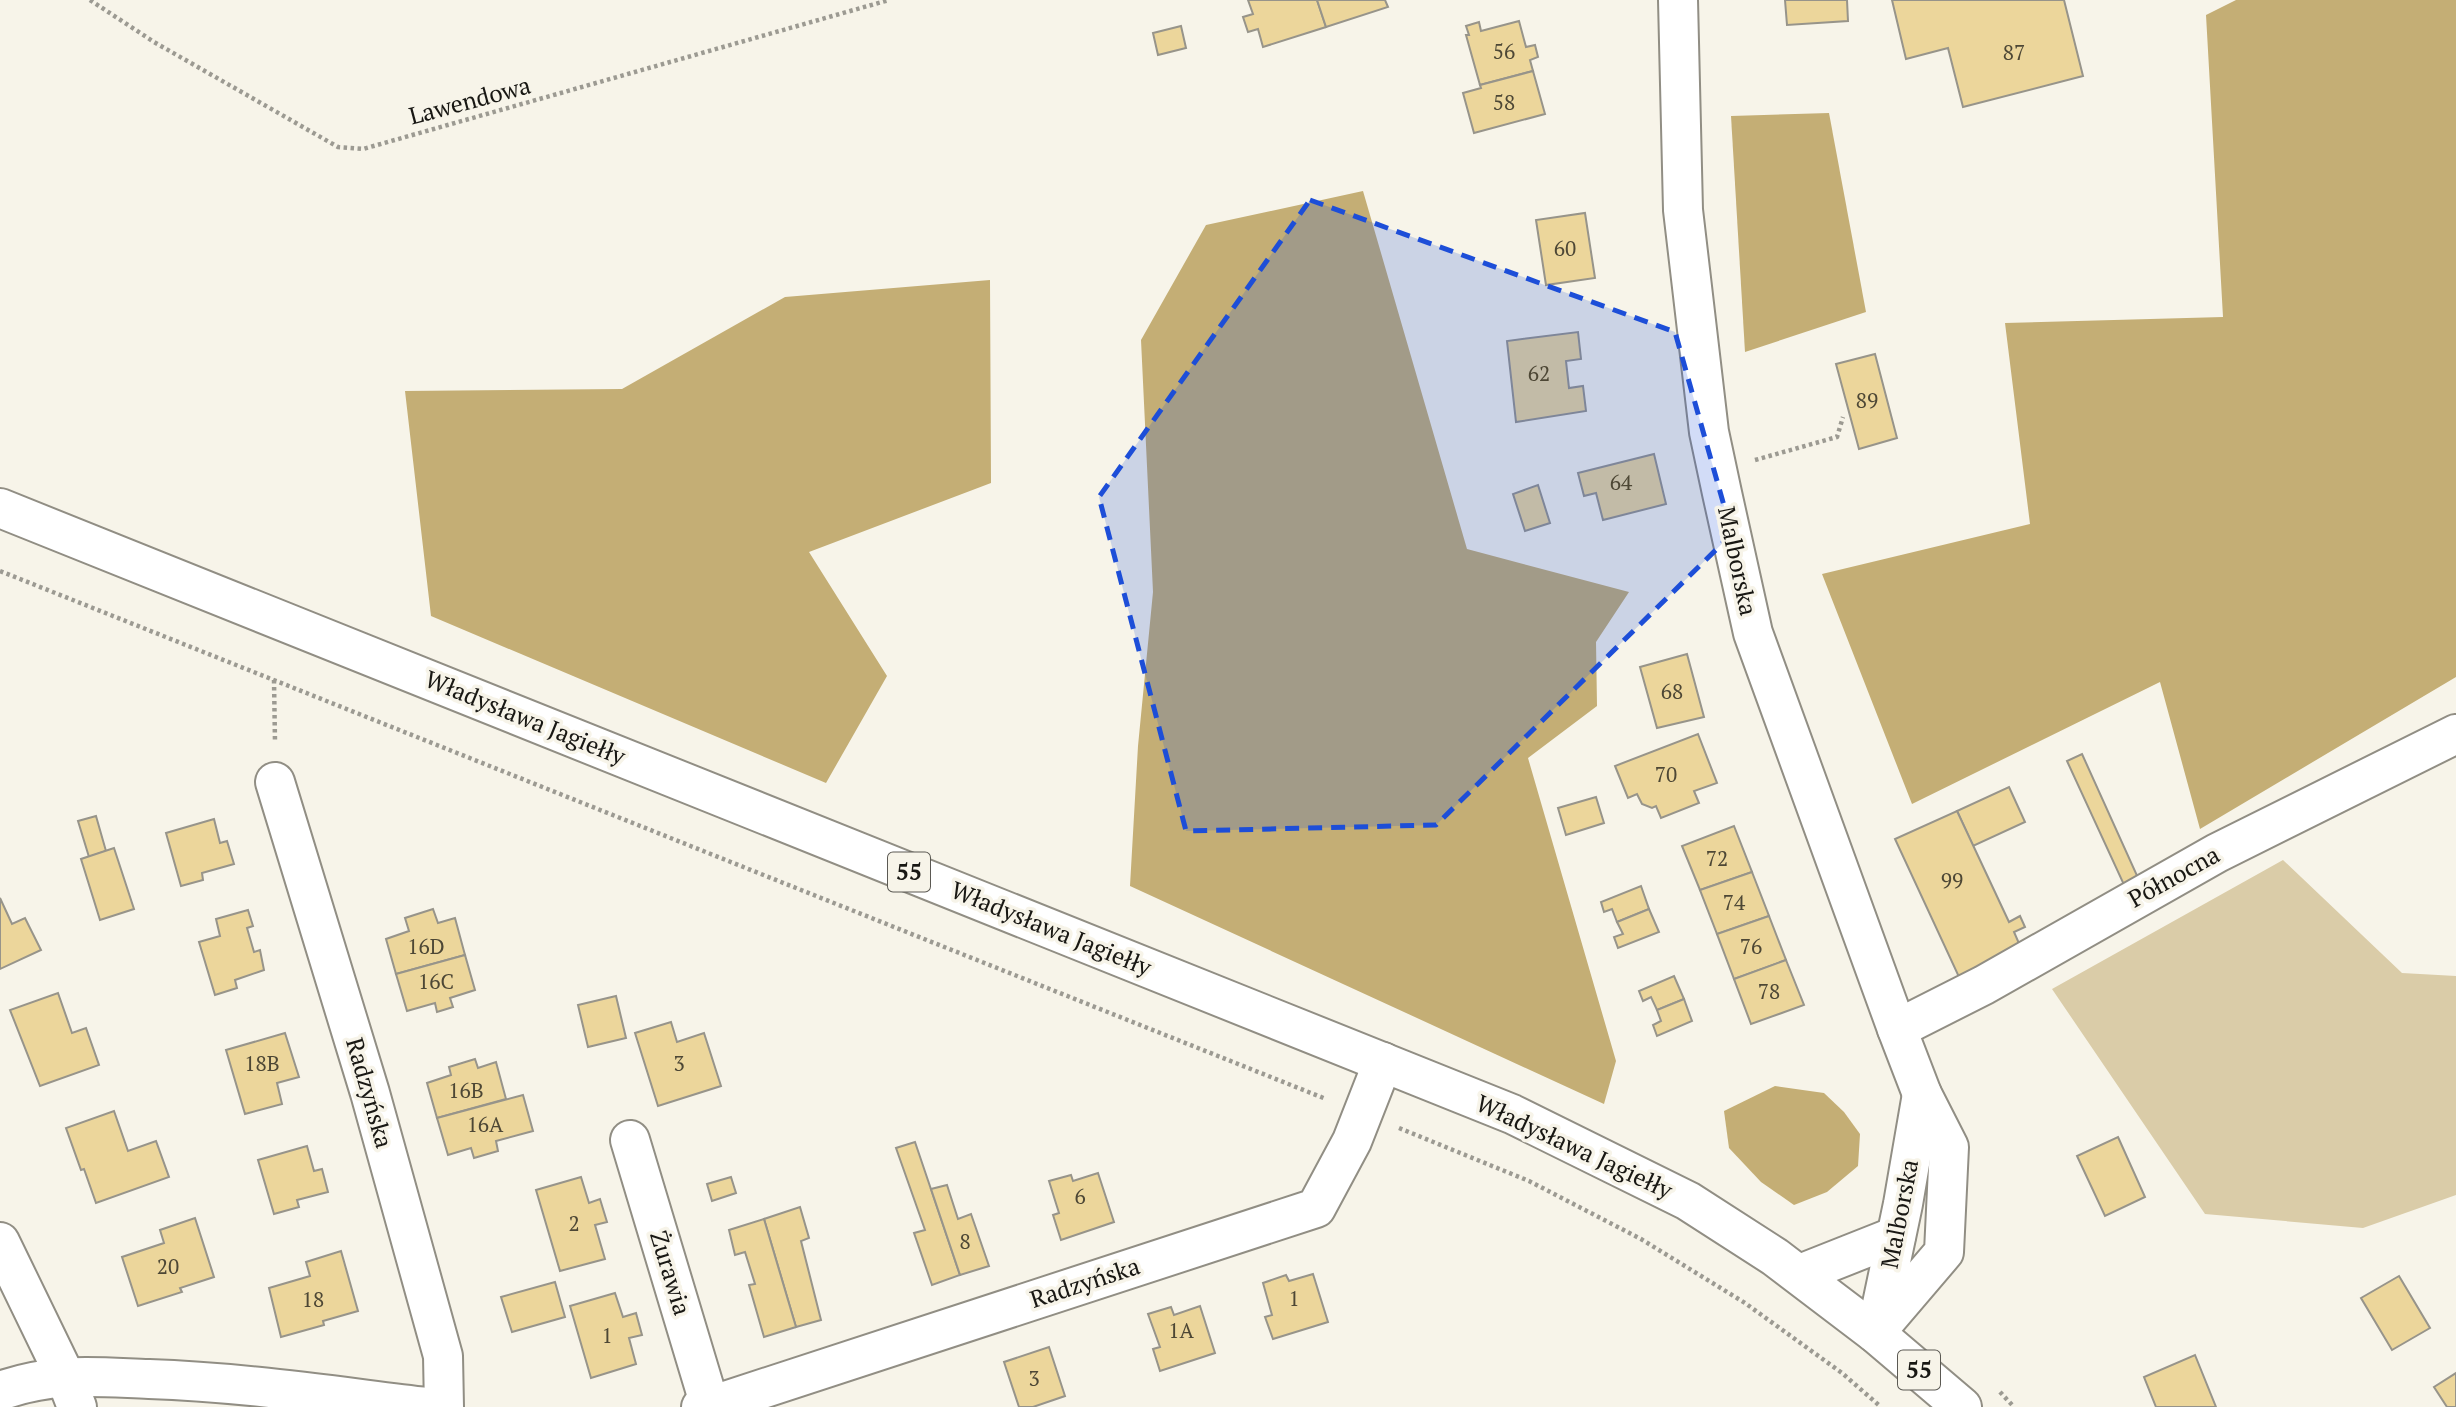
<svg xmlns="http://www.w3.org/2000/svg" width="2456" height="1407" font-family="'PT Serif',serif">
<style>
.green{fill:#dacca8}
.forest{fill:#c4ae75}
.building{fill:#ecd69b;stroke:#97948a;stroke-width:2}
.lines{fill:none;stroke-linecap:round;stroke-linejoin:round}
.minor-casing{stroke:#918e84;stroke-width:42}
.major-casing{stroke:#918e84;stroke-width:42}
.path{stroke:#9c9a92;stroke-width:4.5;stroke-dasharray:3.5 3.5;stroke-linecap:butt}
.minor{stroke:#fff;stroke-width:38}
.major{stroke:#fff;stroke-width:38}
.marked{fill:#1d4ed8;fill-opacity:0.2;stroke:#1d4ed8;stroke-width:5;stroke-dasharray:14 9;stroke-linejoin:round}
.labels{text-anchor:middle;stroke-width:7;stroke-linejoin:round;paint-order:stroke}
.number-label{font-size:21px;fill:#4d4735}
.shield{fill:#f7f4e9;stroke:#5b5953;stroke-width:2}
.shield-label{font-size:23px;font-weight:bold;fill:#181713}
.street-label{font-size:24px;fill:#181713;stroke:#f7f4e9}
</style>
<rect width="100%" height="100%" fill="#f7f4e9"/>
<polygon class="green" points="2283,860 2402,973 2456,976 2456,1195 2363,1228 2205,1214 2052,989"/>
<g class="forest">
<polygon points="2236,0 2456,0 2456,677 2200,829 2160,682 1912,804 1822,574 2030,524 2005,323 2223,317 2206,15"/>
<polygon points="1829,113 1866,312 1745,352 1731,116"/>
<polygon points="1363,191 1467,549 1629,592 1596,642 1597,706 1528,758 1616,1061 1604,1104 1130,886 1138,746 1153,592 1141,340 1206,225"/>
<polygon points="990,280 991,483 809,552 887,676 826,783 431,616 405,391 622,389 785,297"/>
<polygon points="1775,1086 1824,1093 1844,1112 1860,1134 1858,1166 1827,1192 1794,1205 1761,1182 1729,1148 1724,1111"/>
</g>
<g class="building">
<polygon points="1248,0 1317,0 1326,27 1263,47 1258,29 1248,32 1243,17 1253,14"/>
<polygon points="1317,0 1385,0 1388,7 1326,27"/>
<polygon points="1785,0 1847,0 1848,21 1787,25"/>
<polygon points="1892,0 2064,0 2083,76 1963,107 1948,48 1906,59"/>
<polygon points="1519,21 1526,47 1535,45 1538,57 1530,60 1533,71 1480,85 1466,35 1469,35 1466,26 1479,22 1481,31"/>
<polygon points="1181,26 1186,48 1158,55 1153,33"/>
<polygon points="1533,71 1545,114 1474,133 1463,93 1481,88 1480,85"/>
<polygon points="1585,213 1595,278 1546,285 1536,220"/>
<polygon points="1578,332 1581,359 1566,361 1569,388 1583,386 1586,411 1516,422 1507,341"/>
<polygon points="1875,354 1897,438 1859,449 1836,364"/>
<polygon points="1654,454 1666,504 1603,520 1596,493 1584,496 1578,473"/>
<polygon points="1538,485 1550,523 1525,531 1513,494"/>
<polygon points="1687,654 1704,717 1657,728 1640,667"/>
<polygon points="1698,734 1717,783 1694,791 1699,803 1661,818 1656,806 1652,808 1642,804 1637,794 1628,798 1615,766"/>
<polygon points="2082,754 2139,880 2125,887 2067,761"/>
<polygon points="2009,787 2025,822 1973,846 1957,811"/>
<polygon points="1596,797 1604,823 1566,835 1558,808"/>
<polygon points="1957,811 2009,922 2020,916 2025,927 2014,932 2021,948 1959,977 1895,839"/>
<polygon points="96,816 106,851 89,857 78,821"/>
<polygon points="214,819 220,843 227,841 234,864 202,873 203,880 181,886 166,833"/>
<polygon points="1734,826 1752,872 1700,890 1682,846"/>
<polygon points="114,848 134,909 100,920 81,859"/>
<polygon points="1752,872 1769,916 1717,934 1700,890"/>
<polygon points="1641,886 1649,909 1617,922 1612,909 1604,912 1601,902"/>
<polygon points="0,898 12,924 25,918 41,950 0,969"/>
<polygon points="433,909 438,923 455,918 465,955 396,974 386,939 409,931 405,918"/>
<polygon points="1649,909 1659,932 1618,948 1614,937 1623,934 1617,922"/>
<polygon points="248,910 253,926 247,928 254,952 260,950 264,970 235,980 237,988 215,995 199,942 220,936 216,919"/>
<polygon points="1769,916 1786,960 1734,979 1717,934"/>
<polygon points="465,955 475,990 450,998 453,1007 437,1012 435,1003 407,1011 396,974"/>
<polygon points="1786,960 1804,1005 1751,1024 1734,979"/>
<polygon points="1674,976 1684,999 1657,1010 1651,997 1643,1001 1639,991"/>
<polygon points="58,993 72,1033 86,1028 99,1065 40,1086 10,1010"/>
<polygon points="616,996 626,1038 588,1047 578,1005"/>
<polygon points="1684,999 1692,1021 1657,1036 1653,1025 1661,1021 1657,1010"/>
<polygon points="671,1022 677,1042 704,1033 721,1086 658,1106 635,1033"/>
<polygon points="285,1033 299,1077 277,1083 282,1104 245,1114 226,1050"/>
<polygon points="475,1059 478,1068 496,1062 506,1099 437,1118 427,1083 451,1075 449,1067"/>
<polygon points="523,1095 533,1131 496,1141 498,1151 474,1158 471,1148 448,1155 437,1118"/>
<polygon points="114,1111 128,1151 156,1141 169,1177 96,1203 84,1169 81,1170 66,1128"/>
<polygon points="2118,1137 2145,1197 2105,1216 2077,1156"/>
<polygon points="915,1142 960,1275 932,1285 914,1233 925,1230 896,1148"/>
<polygon points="307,1146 314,1171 322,1169 328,1192 297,1200 299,1207 274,1214 258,1160"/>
<polygon points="1098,1173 1114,1222 1061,1240 1053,1215 1059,1213 1049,1181 1071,1175 1073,1181"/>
<polygon points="581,1177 589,1203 600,1199 607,1222 595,1225 605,1259 560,1271 536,1190"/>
<polygon points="731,1177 736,1193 712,1201 707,1184"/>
<polygon points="947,1185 958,1219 971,1214 989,1266 960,1275 931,1189"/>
<polygon points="800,1207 809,1238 801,1241 821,1320 796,1327 764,1219"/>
<polygon points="195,1218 214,1277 180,1288 182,1292 138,1306 122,1257 164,1243 160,1230"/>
<polygon points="764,1219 796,1327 764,1337 749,1285 755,1284 745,1252 735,1255 729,1230"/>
<polygon points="341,1251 358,1311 323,1321 324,1325 281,1337 269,1288 310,1276 306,1262"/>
<polygon points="1313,1274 1328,1322 1273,1339 1265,1317 1272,1315 1263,1283 1286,1275 1289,1281"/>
<polygon points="2399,1276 2430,1328 2392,1350 2361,1298"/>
<polygon points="555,1282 565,1317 512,1332 501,1297"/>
<polygon points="615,1293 623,1317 636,1313 642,1335 629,1338 636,1364 591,1378 570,1306"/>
<polygon points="1200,1306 1215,1353 1160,1371 1153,1349 1160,1347 1148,1314 1171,1307 1174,1315"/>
<polygon points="1049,1347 1065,1396 1033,1407 1019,1407 1004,1362"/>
<polygon points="2195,1355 2216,1407 2156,1407 2144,1377"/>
<polygon points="2456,1373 2456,1407 2447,1407 2434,1387"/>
</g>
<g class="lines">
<g class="minor-casing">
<g id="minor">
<polyline points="1678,0 1683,210 1709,432 1722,493 1753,633 1897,1029 1922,1094 1949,1147 1944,1252 1875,1333"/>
<polyline points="275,782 370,1093 443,1356 444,1407"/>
<polyline points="1897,1029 1984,985 2217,853 2456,734"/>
<polyline points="630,1140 710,1406"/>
<polyline points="0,1242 65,1376 77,1407"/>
<polyline points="1800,1274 1896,1236"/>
<polyline points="1877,1328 1903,1204 1922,1094"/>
<path d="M0,1391C53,1372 94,1377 149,1379C242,1382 334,1396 427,1407"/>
<polyline points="701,1407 710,1406 1316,1208 1352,1141 1383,1062"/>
</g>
</g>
<g class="major-casing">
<polyline id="major" points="0,508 1512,1114 1688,1201 1775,1257 1875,1333 1962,1407"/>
</g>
<g class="path">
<polyline points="90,0 154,42 338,147 363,149 889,0"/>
<polyline points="1755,460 1837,437 1843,417"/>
<polyline points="0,571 1326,1099"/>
<polyline points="274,680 275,742"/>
<polyline points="1399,1128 1529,1181 1641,1239 1745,1303 1842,1373 1881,1407"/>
<polyline points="2000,1392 2014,1407"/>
</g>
<use href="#minor" class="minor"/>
<use href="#major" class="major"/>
</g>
<path class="marked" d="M1310,200L1675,332L1732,534L1436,825L1186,831L1099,497Z"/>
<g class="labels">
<g class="number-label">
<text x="1504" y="59">56</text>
<text x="2014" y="60">87</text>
<text x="1504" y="110">58</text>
<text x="1565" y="256">60</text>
<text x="1539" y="381">62</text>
<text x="1867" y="408">89</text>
<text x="1621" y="490">64</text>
<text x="1672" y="699">68</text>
<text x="1666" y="782">70</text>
<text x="1717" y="866">72</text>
<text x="1952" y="888">99</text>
<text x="1734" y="910">74</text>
<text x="426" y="954">16D</text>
<text x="1751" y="954">76</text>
<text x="436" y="989">16C</text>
<text x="1769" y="999">78</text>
<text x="262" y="1071">18B</text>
<text x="679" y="1071">3</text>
<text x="466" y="1098">16B</text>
<text x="485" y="1132">16A</text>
<text x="1080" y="1204">6</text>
<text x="574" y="1231">2</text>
<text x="965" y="1249">8</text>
<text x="168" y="1274">20</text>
<text x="1294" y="1306">1</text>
<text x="313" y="1307">18</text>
<text x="1181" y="1338">1A</text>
<text x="607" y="1343">1</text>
<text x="1034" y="1386">3</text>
</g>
<g class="shield">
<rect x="888" y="852.5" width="42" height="39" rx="5"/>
<rect x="1898" y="1350.5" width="42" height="39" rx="5"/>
</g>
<g class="shield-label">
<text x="909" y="880">55</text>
<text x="1919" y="1378">55</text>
</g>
<g class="street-label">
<text transform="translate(470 101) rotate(-15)" y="8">Lawendowa</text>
<text transform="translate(1737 561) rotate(78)" y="8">Malborska</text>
<text transform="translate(525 718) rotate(22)" y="8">Władysława Jagiełły</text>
<text transform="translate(2174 877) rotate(-29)" y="8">Północna</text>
<text transform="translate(1051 929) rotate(22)" y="8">Władysława Jagiełły</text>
<text transform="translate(369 1093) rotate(74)" y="8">Radzyńska</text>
<text transform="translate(1574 1147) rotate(25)" y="8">Władysława Jagiełły</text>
<text transform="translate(1900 1214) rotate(-79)" y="8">Malborska</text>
<text transform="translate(670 1273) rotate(73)" y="8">Żurawia</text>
<text transform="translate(1085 1283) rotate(-18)" y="8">Radzyńska</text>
</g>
</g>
</svg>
